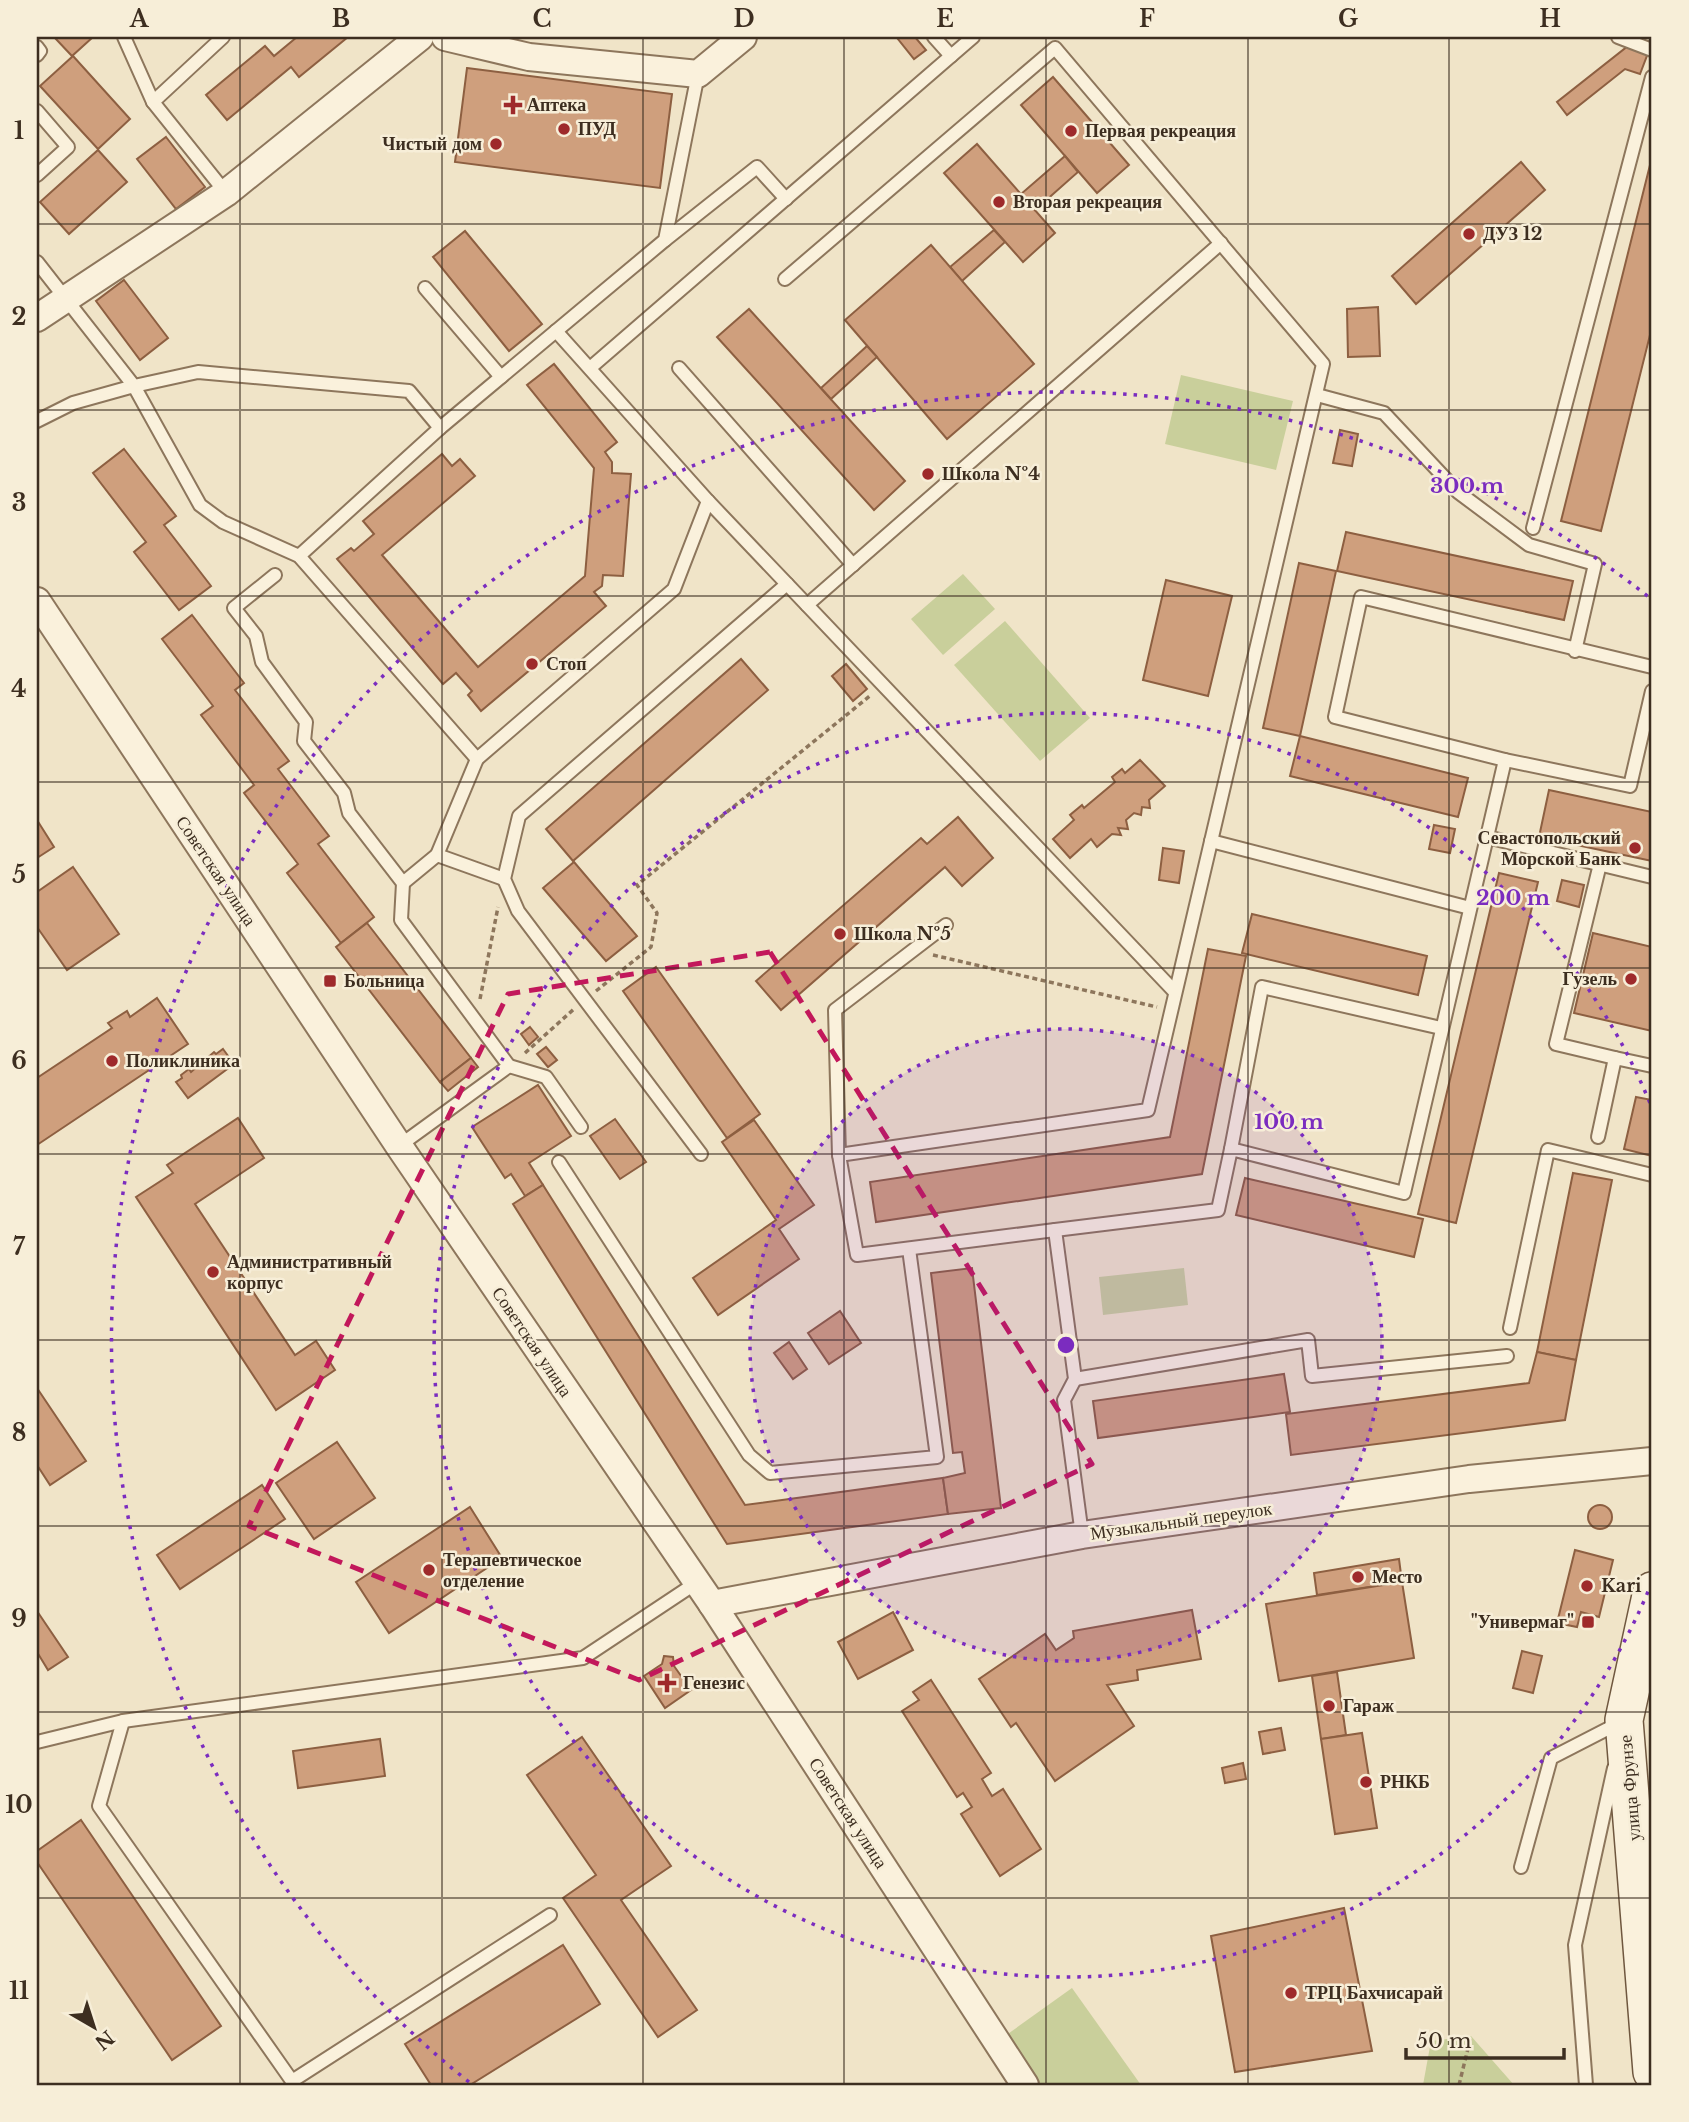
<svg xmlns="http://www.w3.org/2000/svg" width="1689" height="2122" font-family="'Libre Baskerville',serif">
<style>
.green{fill:#c9cf9b}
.building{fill:#cf9f7d;stroke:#8d5f41;stroke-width:2}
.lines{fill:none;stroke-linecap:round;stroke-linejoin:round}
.lane-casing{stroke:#8d765c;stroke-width:16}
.street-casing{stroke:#8d765c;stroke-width:30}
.secondary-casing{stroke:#6f573f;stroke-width:40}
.path{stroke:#8d765c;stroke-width:3.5;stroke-dasharray:5 3.5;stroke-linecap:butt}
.lane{stroke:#faf1dc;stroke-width:12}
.street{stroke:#faf1dc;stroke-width:26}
.secondary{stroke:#faf1dc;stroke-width:37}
.marked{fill:none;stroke:#c2185b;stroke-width:5;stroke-dasharray:14 9;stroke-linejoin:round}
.grid{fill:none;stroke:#3d2e20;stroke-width:2;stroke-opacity:0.55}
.ring{fill:none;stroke:#7b2cbf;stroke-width:3.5;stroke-dasharray:3.5 7}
.poi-dot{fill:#9e2a2b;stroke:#f7eed8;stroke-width:2.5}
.labels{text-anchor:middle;stroke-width:5;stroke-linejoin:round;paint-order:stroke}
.poi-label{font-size:18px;font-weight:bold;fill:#3d2e20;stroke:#f7eed8;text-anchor:start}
.street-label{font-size:18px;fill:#3d2e20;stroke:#f7eed8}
.centre{fill:#7b2cbf;stroke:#f7eed8;stroke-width:3.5}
.ring-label{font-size:21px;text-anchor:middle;font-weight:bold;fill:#7b2cbf;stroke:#f7eed8;stroke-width:5;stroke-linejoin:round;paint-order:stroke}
.neatline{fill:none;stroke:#3d2e20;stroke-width:2.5}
.grid-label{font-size:23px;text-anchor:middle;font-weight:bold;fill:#3d2e20}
</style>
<rect width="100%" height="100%" fill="#f0e4c8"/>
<g class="green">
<polygon points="1181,375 1293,401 1276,470 1165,444"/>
<polygon points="963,574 995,609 943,655 911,619"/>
<polygon points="1005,621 1090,718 1040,761 954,665"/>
<polygon points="1184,1268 1188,1305 1103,1315 1099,1277"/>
<polygon points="1072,1988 1141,2085 1038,2085 1005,2036"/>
<polygon points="1471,2036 1514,2085 1423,2085 1431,2041"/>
</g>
<g class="building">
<polygon points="54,37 93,37 72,56"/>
<polygon points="297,37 348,37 299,77 291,67 227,120 206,95 265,46 274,56"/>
<polygon points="900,37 915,37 926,50 914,59 898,39"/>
<polygon points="1628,46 1648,53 1640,74 1625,69 1567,115 1557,102"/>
<polygon points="73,56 130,119 98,149 40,86"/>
<polygon points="467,68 672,94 660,188 455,162"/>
<polygon points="1053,77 1129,165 1097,193 1021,105"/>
<polygon points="166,137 205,187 176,209 137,159"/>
<polygon points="977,144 1055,233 1023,262 944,173"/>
<polygon points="98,150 127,182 69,234 40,202"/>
<polygon points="1065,156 1078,172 1035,210 1021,194"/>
<polygon points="1652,157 1652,327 1601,531 1561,521"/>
<polygon points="1521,162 1545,190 1416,304 1392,276"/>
<polygon points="994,230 1005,242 962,281 950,267"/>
<polygon points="465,231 542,324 509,351 433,257"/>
<polygon points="931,245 1034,364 947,439 845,320"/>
<polygon points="124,280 168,338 140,360 96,301"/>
<polygon points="1378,307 1380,356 1348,357 1347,309"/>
<polygon points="749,309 905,481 874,510 717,337"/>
<polygon points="867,346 877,357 831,399 821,388"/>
<polygon points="554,364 617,442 605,452 612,462 612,473 631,474 623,576 603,575 602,586 594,592 606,606 481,711 468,695 472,691 456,673 443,684 337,559 351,548 354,551 374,534 363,521 442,454 452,466 460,459 475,476 382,555 478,667 585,576 594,468 527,385"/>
<polygon points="1340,430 1358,434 1352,466 1333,463"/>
<polygon points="124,449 176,516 164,525 211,586 179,610 134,552 146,542 93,473"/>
<polygon points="1346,532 1573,581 1564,620 1337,571"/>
<polygon points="1299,563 1336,571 1300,736 1263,728"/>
<polygon points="1166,580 1232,596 1208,696 1143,680"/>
<polygon points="192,615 244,683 235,690 289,761 278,769 329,836 318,844 374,917 341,943 287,873 298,864 244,793 254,785 201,715 213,706 162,639"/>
<polygon points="741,659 768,690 573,861 546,829"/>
<polygon points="846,664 867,689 853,701 832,676"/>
<polygon points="1300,736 1468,778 1458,817 1290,776"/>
<polygon points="1140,760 1165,786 1149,800 1150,808 1142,807 1141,815 1134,813 1126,820 1128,829 1118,828 1121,835 1112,834 1097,847 1091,839 1070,858 1053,839 1074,820 1070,815 1082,805 1084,808 1115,782 1112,777 1122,769 1125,773"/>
<polygon points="1549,790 1652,812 1652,861 1539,837"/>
<polygon points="958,817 993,858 962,886 945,867 781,1010 756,981 921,838 927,844"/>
<polygon points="37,820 54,847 37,858"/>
<polygon points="1434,825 1455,829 1450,853 1429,849"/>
<polygon points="1163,848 1184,851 1179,883 1159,880"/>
<polygon points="574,862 637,936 606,961 543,888"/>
<polygon points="73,867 119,934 67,970 37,927 37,892"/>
<polygon points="1499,873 1538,882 1456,1223 1418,1214"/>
<polygon points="1562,880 1584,885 1579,907 1557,901"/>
<polygon points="1252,914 1427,956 1418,995 1242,953"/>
<polygon points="367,923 471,1058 440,1082 336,947"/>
<polygon points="1593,933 1652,947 1652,1031 1574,1013"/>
<polygon points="1208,949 1246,956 1202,1174 876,1222 870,1182 1170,1137"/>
<polygon points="656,967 760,1114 727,1138 623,991"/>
<polygon points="157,998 188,1044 37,1145 37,1078 112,1028 108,1023 127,1011 130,1017"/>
<polygon points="530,1027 538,1037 529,1045 521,1034"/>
<polygon points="546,1047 557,1060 548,1067 537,1054"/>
<polygon points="223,1049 234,1064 188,1098 176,1082 182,1078 181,1075 189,1069 191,1072 214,1052 216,1054"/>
<polygon points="471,1058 478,1067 448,1091 440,1082"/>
<polygon points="538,1085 571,1136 529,1163 543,1185 525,1196 511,1174 505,1178 472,1127"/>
<polygon points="1636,1097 1652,1100 1652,1156 1624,1149"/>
<polygon points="238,1118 264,1158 195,1204 295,1355 316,1341 335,1370 276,1410 136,1197 173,1173 167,1165"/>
<polygon points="615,1119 646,1162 620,1179 590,1136"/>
<polygon points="754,1120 814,1205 779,1229 799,1259 718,1315 693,1278 776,1220 722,1142"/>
<polygon points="1573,1173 1612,1180 1576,1360 1537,1352"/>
<polygon points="1245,1178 1423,1219 1414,1257 1236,1215"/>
<polygon points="543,1185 745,1505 943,1478 948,1514 727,1544 513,1204"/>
<polygon points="972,1268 1001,1508 948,1514 943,1478 965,1473 962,1452 953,1453 931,1273"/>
<polygon points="840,1311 861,1343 829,1364 808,1333"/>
<polygon points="789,1342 807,1369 793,1379 774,1353"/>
<polygon points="1537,1352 1576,1360 1565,1420 1291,1455 1286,1414 1529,1383"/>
<polygon points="1284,1374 1290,1412 1098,1438 1093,1401"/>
<polygon points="37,1388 86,1461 50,1485 37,1465"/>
<polygon points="337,1442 375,1498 314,1539 276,1483"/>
<polygon points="262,1485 285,1519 180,1589 157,1555"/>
<circle cx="1600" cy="1517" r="12"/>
<polygon points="470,1507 502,1558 389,1633 356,1582"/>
<polygon points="1575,1550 1613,1560 1599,1617 1581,1612 1577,1627 1557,1623"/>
<polygon points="1399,1559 1402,1582 1317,1595 1314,1573"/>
<polygon points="1402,1582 1414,1658 1279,1681 1266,1604"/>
<polygon points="1192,1610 1201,1659 1137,1670 1138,1680 1107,1685 1134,1726 1055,1781 1016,1723 1011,1727 979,1679 1045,1634 1056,1650 1074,1638 1073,1631"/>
<polygon points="37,1611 68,1657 48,1670 37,1652"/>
<polygon points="893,1612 913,1650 858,1679 838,1642"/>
<polygon points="1522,1651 1542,1656 1533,1693 1513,1688"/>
<polygon points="664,1656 673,1657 674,1666 691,1690 665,1708 644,1676 662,1664"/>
<polygon points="1337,1672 1346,1735 1321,1739 1312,1676"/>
<polygon points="931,1680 991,1773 982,1779 992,1796 1003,1789 1041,1849 1000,1876 961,1814 972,1807 963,1793 957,1797 902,1711 919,1700 913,1692"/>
<polygon points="1281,1728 1285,1750 1263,1754 1259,1732"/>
<polygon points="1362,1733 1377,1828 1335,1834 1321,1739"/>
<polygon points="582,1737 671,1866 621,1900 697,2010 658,2037 563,1898 596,1875 527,1775"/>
<polygon points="380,1739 385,1776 298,1788 293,1751"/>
<polygon points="1243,1763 1246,1779 1225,1783 1222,1768"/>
<polygon points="81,1820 221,2026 172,2060 37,1862 37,1851"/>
<polygon points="1344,1908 1372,2051 1235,2072 1211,1936"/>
<polygon points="563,1945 600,2004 470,2085 431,2085 405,2044"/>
</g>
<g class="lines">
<g class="lane-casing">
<g id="lane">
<polyline points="124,37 153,102 226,193"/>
<polyline points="934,37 951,56 973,37"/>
<polyline points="1618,37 1652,50"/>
<polyline points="37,47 40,51 37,55"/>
<polyline points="153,102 223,37"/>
<polyline points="37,111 68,147 37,175"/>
<polyline points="665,240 757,167 786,199"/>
<polyline points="37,262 134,386 198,372 409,391 440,428"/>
<polyline points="785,279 1055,48 1323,364 1148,1110 839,1155"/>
<polyline points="425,288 501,377"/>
<polyline points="590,368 951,56"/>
<polyline points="679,368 853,565"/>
<polyline points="1317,395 1384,413 1458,492 1529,545 1595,564 1575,651"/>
<polyline points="37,421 73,403 134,386 200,505 223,522 299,556 477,759 674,589 708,501 556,331"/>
<polyline points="1533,528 1652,77"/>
<polyline points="299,556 440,428 665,240 698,74"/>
<polyline points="275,575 234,608 256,636 262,662 306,722 304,741 344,793 349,813 403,883 401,920 509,1066 399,1146"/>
<polyline points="787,584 1175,992"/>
<polyline points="807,605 1221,243"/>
<polyline points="1652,667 1361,597 1335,717 1505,760 1487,837 1652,877"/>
<polyline points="1505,760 1630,786 1652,691"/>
<polyline points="1211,841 1470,908"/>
<polyline points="437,855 477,759"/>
<polyline points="1600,864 1556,1044 1615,1058"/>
<polyline points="403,883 437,855 504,879"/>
<polyline points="946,925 835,1010 839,1155 857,1255 1055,1230 1075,1379 1064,1400 1082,1535"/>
<polyline points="509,1066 546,1077 581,1127"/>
<polyline points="1598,1137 1615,1058 1652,1066"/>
<polyline points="1231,1149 1262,987 1441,1028"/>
<polyline points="701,1154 518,911 504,879 519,816 787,584 708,501"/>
<polyline points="559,1162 749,1455 770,1473 937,1457 909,1249"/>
<polyline points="1055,1230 1218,1210 1231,1149 1404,1193 1487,837"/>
<polyline points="1510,1328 1548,1150 1652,1175"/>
<polyline points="1075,1379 1308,1340 1312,1376 1507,1356"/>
<polyline points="123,1721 99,1806 292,2081 550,1915"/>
<polyline points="37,1742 123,1721 583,1658 696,1583"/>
<polyline points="1521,1867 1551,1758 1621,1722"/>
<polyline points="1586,2085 1575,1945 1614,1768"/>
</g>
</g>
<g class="street-casing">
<g id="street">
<polyline points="445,37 529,57 698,74 743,37"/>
<polyline points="37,318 226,193 420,37"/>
<polyline points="37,601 399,1146 712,1604 1025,2085"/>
<polyline points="712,1604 1082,1535 1469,1479 1652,1461"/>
</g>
</g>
<g class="secondary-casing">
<polyline id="secondary" points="1652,1591 1624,1720 1652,2072"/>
</g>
<g class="path">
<polyline points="933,955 1157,1007"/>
<polyline points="596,991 651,947 657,913 637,885 871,695"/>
<polyline points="480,999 498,907"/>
<polyline points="525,1053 574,1009"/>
<polyline points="1459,2085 1471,2036"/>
</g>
<use href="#lane" class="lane"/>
<use href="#street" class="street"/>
<use href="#secondary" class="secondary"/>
</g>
<path class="marked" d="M770,952L1092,1464L639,1680L249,1526L508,994Z"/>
<path class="grid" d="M240,37V2085M442,37V2085M643,37V2085M844,37V2085M1046,37V2085M1248,37V2085M1449,37V2085M37,224H1652M37,410H1652M37,596H1652M37,782H1652M37,968H1652M37,1154H1652M37,1340H1652M37,1526H1652M37,1712H1652M37,1898H1652"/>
<circle cx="1066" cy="1345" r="316" fill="#7b2cbf" fill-opacity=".12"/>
<g class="ring">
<circle cx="1066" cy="1345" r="316"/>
<path d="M1652 1582A632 632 0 1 1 1652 1108"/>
<path d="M469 2082A948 948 0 0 1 1650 598"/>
</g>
<g class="poi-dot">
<path d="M509.5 94.5h7v7h7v7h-7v7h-7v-7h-7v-7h7z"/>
<circle cx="564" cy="129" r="7"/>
<circle cx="1071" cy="131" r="7"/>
<circle cx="496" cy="144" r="7"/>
<circle cx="999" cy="202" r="7"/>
<circle cx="1469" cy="234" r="7"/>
<circle cx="928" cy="474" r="7"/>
<circle cx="532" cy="664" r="7"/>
<circle cx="1635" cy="848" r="7"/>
<circle cx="840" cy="934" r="7"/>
<circle cx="1631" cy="979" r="7"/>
<rect x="323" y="974" width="14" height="14" rx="3.5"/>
<circle cx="112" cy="1061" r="7"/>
<circle cx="213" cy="1272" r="7"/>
<circle cx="429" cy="1570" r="7"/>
<circle cx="1358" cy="1577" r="7"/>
<circle cx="1587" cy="1586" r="7"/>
<rect x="1581" y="1615" width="14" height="14" rx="3.5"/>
<path d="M663.5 1672.5h7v7h7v7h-7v7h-7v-7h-7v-7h7z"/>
<circle cx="1329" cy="1706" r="7"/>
<circle cx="1366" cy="1782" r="7"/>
<circle cx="1291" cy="1993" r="7"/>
</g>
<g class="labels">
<g class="poi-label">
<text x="527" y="111">Аптека</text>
<text x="578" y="135">ПУД</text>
<text x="1085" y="137">Первая рекреация</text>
<text x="482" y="150" text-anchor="end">Чистый дом</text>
<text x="1013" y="208">Вторая рекреация</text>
<text x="1483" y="240">ДУЗ 12</text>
<text x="942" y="480">Школа №4</text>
<text x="546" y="670">Стоп</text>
<text x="1621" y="844" text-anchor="end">Севастопольский<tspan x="1621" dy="21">Морской Банк</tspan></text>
<text x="854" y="940">Школа №5</text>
<text x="1617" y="985" text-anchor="end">Гузель</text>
<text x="344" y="987">Больница</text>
<text x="126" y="1067">Поликлиника</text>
<text x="227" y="1268">Административный<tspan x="227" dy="21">корпус</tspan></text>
<text x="443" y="1566">Терапевтическое<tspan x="443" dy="21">отделение</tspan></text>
<text x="1372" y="1583">Место</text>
<text x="1601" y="1592">Kari</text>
<text x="1574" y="1628" text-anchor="end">"Универмаг"</text>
<text x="683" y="1689">Генезис</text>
<text x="1343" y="1712">Гараж</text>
<text x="1380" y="1788">РНКБ</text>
<text x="1305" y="1999">ТРЦ Бахчисарай</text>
</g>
<g class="street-label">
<text transform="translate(216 871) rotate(56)" y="6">Советская улица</text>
<text transform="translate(532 1342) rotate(56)" y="6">Советская улица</text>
<text transform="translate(1181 1521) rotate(-8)" y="6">Музыкальный переулок</text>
<text transform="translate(1630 1788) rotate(-95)" y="6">улица Фрунзе</text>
<text transform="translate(848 1813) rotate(57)" y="6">Советская улица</text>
</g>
</g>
<circle cx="1066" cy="1345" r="10" class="centre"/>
<g class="ring-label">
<text x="1467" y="493">300 m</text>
<text x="1513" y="905">200 m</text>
<text x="1289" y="1129">100 m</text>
</g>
<rect width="1689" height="2122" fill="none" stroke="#f7eed8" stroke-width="77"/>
<g transform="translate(94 2027) rotate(141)" stroke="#f7eed8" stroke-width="5" paint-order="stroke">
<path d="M0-5L12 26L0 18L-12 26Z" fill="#3d2e20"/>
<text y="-10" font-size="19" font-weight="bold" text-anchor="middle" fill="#3d2e20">N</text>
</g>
<path d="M1406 2048v10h158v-10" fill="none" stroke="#3d2e20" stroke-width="3.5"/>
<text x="1416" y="2048" font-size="21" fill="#3d2e20" stroke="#f7eed8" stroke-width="5" paint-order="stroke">50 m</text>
<rect x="38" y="38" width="1612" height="2046" class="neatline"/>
<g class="grid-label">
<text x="139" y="27">A</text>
<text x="341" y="27">B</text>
<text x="542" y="27">C</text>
<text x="744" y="27">D</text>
<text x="945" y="27">E</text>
<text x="1147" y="27">F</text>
<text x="1348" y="27">G</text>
<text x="1550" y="27">H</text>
<text x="19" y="139">1</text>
<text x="19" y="325">2</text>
<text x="19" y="511">3</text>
<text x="19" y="697">4</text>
<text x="19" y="883">5</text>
<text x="19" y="1069">6</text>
<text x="19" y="1255">7</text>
<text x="19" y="1441">8</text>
<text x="19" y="1627">9</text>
<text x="19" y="1813">10</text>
<text x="19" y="1999">11</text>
</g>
</svg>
